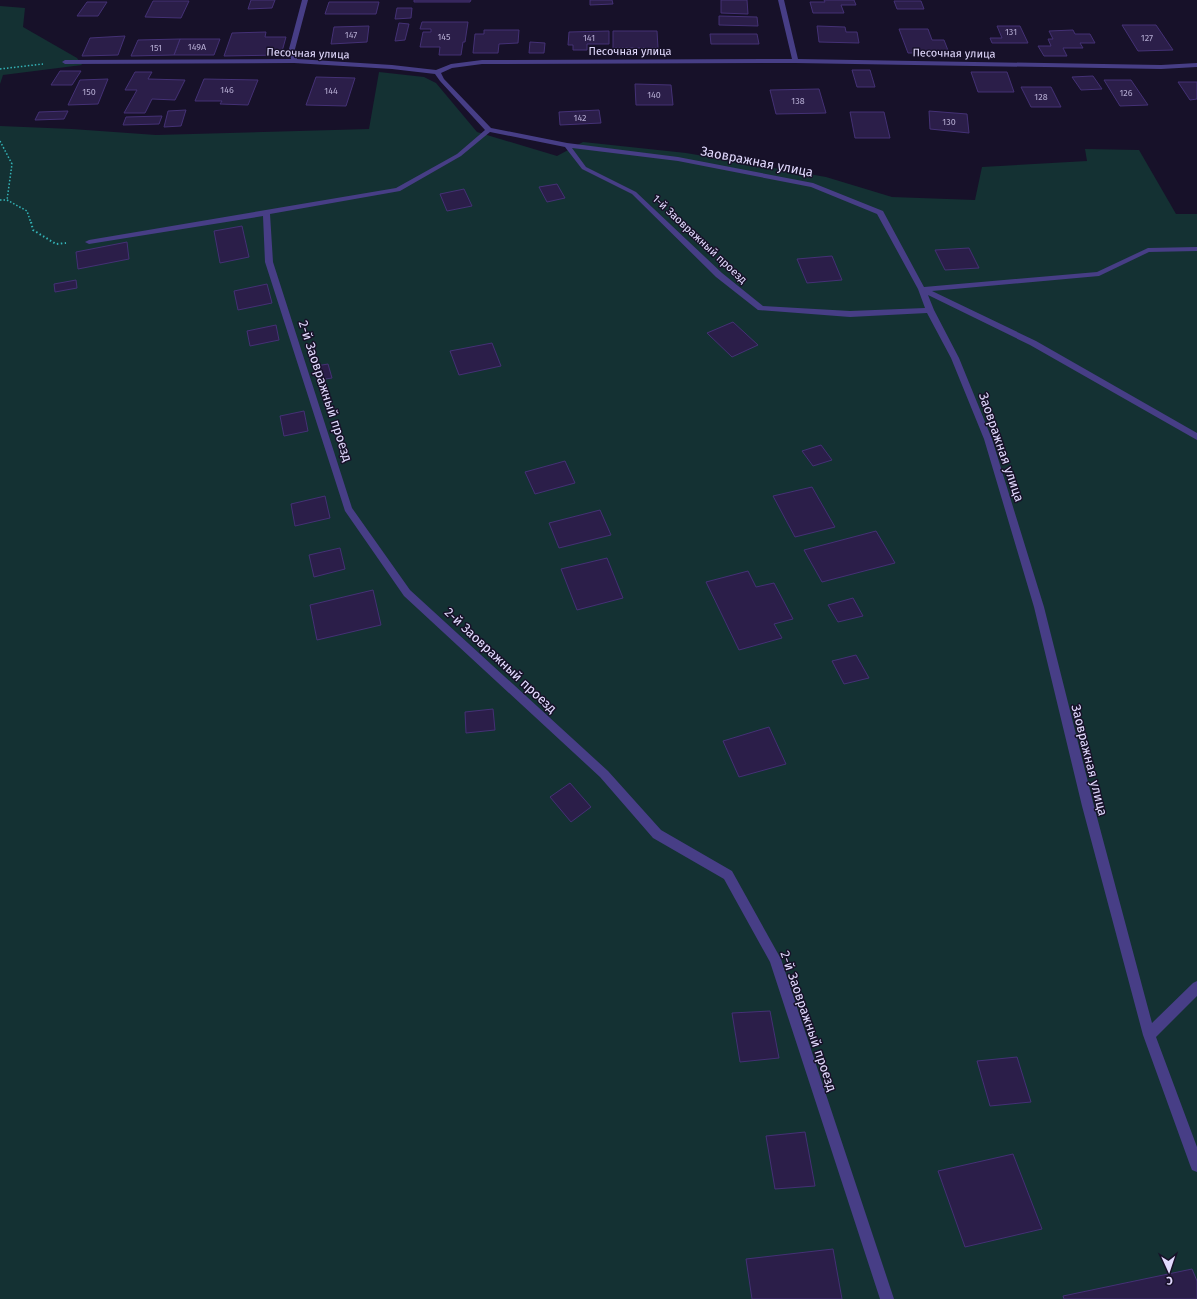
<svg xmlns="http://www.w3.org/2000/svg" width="1197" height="1299" font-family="'Fira Sans',sans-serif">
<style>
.green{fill:#143133}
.building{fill:#2b1e49;stroke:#443175}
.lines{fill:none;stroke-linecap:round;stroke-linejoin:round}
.path-far1{stroke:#34b4b8;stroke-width:1.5;stroke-dasharray:1.5 2;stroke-linecap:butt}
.path{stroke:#34b4b8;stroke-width:2;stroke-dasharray:1.5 2.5;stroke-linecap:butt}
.minor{fill:#473e86;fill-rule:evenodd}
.labels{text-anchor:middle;stroke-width:3;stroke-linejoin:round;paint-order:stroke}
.far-number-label{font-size:9px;fill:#b4abd1}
.far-street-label{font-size:11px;fill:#e2dafe;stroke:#171129}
.street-label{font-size:13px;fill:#e2dafe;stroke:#171129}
</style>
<rect width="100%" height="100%" fill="#171129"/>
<g class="green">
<polygon points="0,6 25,8 23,27 77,58 82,65 3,75 0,84"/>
<polygon points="379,72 424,77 436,83 477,132 557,156 583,142 686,153 826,177 892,197 975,200 982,167 1087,161 1085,149 1139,150 1176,214 1197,214 1197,1299 0,1299 0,126 72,129 156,135 369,129"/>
</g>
<g class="building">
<polygon points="251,0 275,0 272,8 248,9"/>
<polygon points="414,0 471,0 470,2 414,2"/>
<polygon points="590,0 612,0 613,4 590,5"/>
<polygon points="721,0 747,0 748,14 721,13"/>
<polygon points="824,0 854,0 856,5 841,5 844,13 813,13 810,2 825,2"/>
<polygon points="153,1 189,1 181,18 145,17"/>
<polygon points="894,1 921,1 924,9 897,9"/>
<polygon points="87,2 107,2 98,16 77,16"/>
<polygon points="329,2 379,2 376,14 325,14"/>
<polygon points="397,8 412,8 411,18 395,19"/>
<polygon points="719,16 757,17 758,26 719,25"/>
<polygon points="422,22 468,22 465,42 463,42 461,55 439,55 440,47 420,47 423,32 431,32 431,29 420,29"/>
<polygon points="399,23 409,24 405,40 395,41"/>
<polygon points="1122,25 1156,25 1173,50 1138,51"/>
<polygon points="369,26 367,42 331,44 334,27"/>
<polygon points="817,26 845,27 846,32 857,32 859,43 819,42"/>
<polygon points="997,26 1020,26 1028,43 992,43 990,38 1002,38"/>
<polygon points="899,29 928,29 932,40 944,40 949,53 908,53"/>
<polygon points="484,30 519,30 518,43 499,44 498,53 473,53 475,34 484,34"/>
<polygon points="1073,30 1075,34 1090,34 1095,43 1080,43 1083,48 1063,48 1067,56 1044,56 1038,46 1051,46 1048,39 1053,39 1049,31"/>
<polygon points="609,31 609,44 587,44 587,50 573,50 573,45 568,45 569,32"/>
<polygon points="613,31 657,31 658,48 613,48"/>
<polygon points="266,32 265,37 286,37 281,55 224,56 232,33"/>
<polygon points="710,34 757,34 759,44 711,44"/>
<polygon points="125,36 118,55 82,56 90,38"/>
<polygon points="180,39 220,39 214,55 174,55"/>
<polygon points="180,39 174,55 131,56 138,40"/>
<polygon points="530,42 545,43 544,53 529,53"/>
<polygon points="852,70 870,70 875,87 857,87"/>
<polygon points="60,71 81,71 72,85 51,85"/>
<polygon points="135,72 152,72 148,79 185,80 175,100 152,99 145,113 124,113 137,90 125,90"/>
<polygon points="971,72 1007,72 1014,92 978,92"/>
<polygon points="1093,76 1102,89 1081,90 1072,77"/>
<polygon points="316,77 355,78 346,106 306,105"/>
<polygon points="108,79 98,104 68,105 80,80"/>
<polygon points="204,79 258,80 248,105 220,104 222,101 195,101"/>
<polygon points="1104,80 1131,80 1148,105 1120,106"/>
<polygon points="1178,82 1197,82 1197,99 1190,100"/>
<polygon points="635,84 671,85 673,105 636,105"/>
<polygon points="1021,87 1051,87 1061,107 1031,107"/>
<polygon points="819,89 826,113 776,114 770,90"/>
<polygon points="186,110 181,126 164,127 168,111"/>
<polygon points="599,110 601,123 560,125 559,112"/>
<polygon points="68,111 64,119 35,120 39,112"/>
<polygon points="929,111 967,114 969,133 930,129"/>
<polygon points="850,112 884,112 890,138 855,138"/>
<polygon points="162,116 159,124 123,125 126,117"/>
<polygon points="557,184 565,198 547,202 539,187"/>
<polygon points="464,189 472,206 447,211 440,194"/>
<polygon points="242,226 249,257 220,263 214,231"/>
<polygon points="127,242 129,259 78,269 76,252"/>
<polygon points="969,248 979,268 945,270 935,250"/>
<polygon points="832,256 842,280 807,283 797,259"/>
<polygon points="76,280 77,288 55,292 54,284"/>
<polygon points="267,284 272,303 238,310 234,291"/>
<polygon points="733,322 758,345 732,357 707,333"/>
<polygon points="276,325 279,340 250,346 247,331"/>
<polygon points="492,343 501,366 459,375 450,351"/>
<polygon points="328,364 332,378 319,380 316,366"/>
<polygon points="304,411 308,431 284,436 280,416"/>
<polygon points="821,445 832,460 813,466 802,451"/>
<polygon points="565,461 575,483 535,494 525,472"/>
<polygon points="812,487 835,527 795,537 773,496"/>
<polygon points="325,496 330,518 295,526 291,504"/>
<polygon points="600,510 611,535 559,548 549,523"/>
<polygon points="876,531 895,563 822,582 804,550"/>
<polygon points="340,548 345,569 314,577 309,555"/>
<polygon points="607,558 623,598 577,610 561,569"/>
<polygon points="748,571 756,587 774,583 793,619 774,624 782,638 739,650 706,582"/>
<polygon points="373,590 381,625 317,640 310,605"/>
<polygon points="853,598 863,616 838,622 828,605"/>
<polygon points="856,655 869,678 844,684 832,661"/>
<polygon points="493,709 495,730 466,733 465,712"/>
<polygon points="769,727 786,764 739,777 723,741"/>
<polygon points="570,783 591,807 571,822 550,797"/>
<polygon points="770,1011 779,1058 740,1062 732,1013"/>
<polygon points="1017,1057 1031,1102 990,1106 977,1061"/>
<polygon points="805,1132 815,1186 775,1189 766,1136"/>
<polygon points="1013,1154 1042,1229 965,1247 938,1171"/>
<polygon points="833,1249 842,1299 752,1299 746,1259"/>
<polygon points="1192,1269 1197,1281 1197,1299 1064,1299 1063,1296"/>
</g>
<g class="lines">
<g class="path-far1">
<polyline points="0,69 43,64"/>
<polyline points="0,141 12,164 7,200"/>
<polyline points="0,200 7,200 27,211 31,223"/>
</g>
<polyline class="path" points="31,222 33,230 56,244 66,243"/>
<path class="minor" d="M302,0H308L295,49L297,59L392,65L436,70L451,64L482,60L792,59L778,0H784L798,59L1161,65L1197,63V67L1161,69L795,63L482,64L452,68L441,73L444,79L491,128L567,143L678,157L813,183L883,211L924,287L1097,272L1148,248L1197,247V251L1149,252L1099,276L932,291L1036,341L1197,433V440L1030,345L928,295L934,310L959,358L992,439L1044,607L1094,806L1152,1023L1193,983L1197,981V996L1156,1037L1197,1147V1172L1192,1170L1190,1165L1143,1035L1082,806L1034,607L984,439L951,358L927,313L850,317L758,310L716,277L632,194L582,169L565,147L490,132L461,156L400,191L270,214L273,262L352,508L410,590L608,771L661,830L732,871L781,959L894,1299H880L770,962L724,879L653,838L600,777L404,596L345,511L265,262L263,216L89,244L85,242L89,240L396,188L457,154L485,130L440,81L435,74L392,69L294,63L65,64L62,62L65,60L291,59L289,49ZM572,148L678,161L811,187L877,214L918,289L925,308L850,311L763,306L722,273L636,192L586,167Z"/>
</g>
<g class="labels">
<g class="far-number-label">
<text x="1011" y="35">131</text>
<text x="351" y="38">147</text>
<text x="444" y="40">145</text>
<text x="589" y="41">141</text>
<text x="1147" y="41">127</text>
<text x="197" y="50">149А</text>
<text x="156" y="51">151</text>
<text x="227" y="93">146</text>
<text x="331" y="94">144</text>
<text x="89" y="95">150</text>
<text x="1126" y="96">126</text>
<text x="654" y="98">140</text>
<text x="1041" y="100">128</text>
<text x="798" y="104">138</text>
<text x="580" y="121">142</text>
<text x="949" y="125">130</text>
</g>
<g class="far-street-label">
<text x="630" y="55">Песочная улица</text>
<text transform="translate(308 53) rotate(2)" y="4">Песочная улица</text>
<text transform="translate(954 53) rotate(1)" y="4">Песочная улица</text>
<text transform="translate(700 239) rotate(43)" y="4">1-й Заовражный проезд</text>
</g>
<g class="street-label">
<text transform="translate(757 161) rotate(11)" y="5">Заовражная улица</text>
<text transform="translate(326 391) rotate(72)" y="5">2-й Заовражный проезд</text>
<text transform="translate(1002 447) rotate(71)" y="5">Заовражная улица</text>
<text transform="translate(501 660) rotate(43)" y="5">2-й Заовражный проезд</text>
<text transform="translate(1090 760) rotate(76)" y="5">Заовражная улица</text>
<text transform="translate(809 1021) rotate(71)" y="5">2-й Заовражный проезд</text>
</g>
</g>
<g transform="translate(1169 1271) rotate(177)" stroke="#171129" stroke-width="3" paint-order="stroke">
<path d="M0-3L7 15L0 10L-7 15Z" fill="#e2dafe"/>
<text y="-6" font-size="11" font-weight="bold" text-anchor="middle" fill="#e2dafe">С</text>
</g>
</svg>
